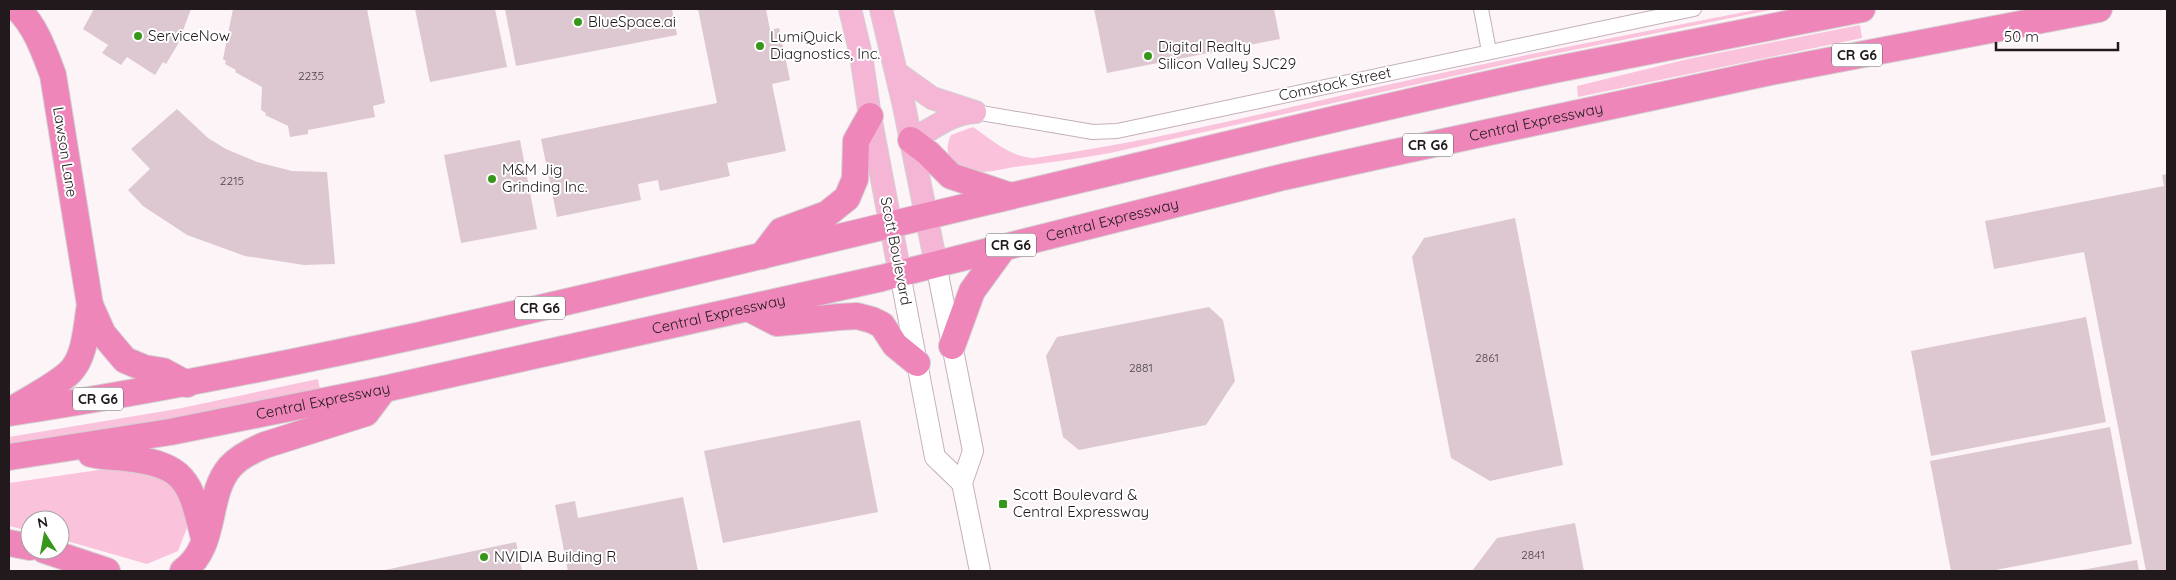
<svg xmlns="http://www.w3.org/2000/svg" width="2176" height="580" font-family="Quicksand,sans-serif">
<style>
.green{fill:#fac2db}
.building{fill:#ddc8d1}
.lines{fill:none;stroke-linecap:round;stroke-linejoin:round}
.street-casing{stroke:#c4b0b9;stroke-width:16}
.secondary-casing{stroke:#c4b0b9;stroke-width:22}
.primary-casing{stroke:#d3d1d2;stroke-width:24}
.highway-casing{stroke:#d3d1d2;stroke-width:28}
.street{stroke:#fff;stroke-width:14}
.secondary{stroke:#fff;stroke-width:20}
.primary{stroke:#f5b6d5;stroke-width:22}
.highway{stroke:#ee86b9;stroke-width:26}
.poi-dot{fill:#36971a;stroke:#fff;stroke-width:2}
.labels{text-anchor:middle;stroke-width:4;stroke-linejoin:round;paint-order:stroke}
.number-label{font-size:12px;fill:#504549}
.shield{fill:#fff;stroke:#645e60;stroke-width:1}
.shield-label{font-size:14px;font-weight:bold;fill:#21191c}
.poi-label{font-size:15px;fill:#21191c;stroke:#fff;text-anchor:start}
.street-label{font-size:15px;fill:#21191c;stroke:#fff}
</style>
<rect width="100%" height="100%" fill="#fdf4f8"/>
<g class="green">
<path d="M1760,9H1775L1534,58L1110,153C1078,159 1047,163 1014,167C1003,169 991,172 980,172C958,171 940,158 951,135L973,127C992,140 1010,157 1034,158C1150,142 1264,113 1378,87C1505,58 1633,34 1760,9Z"/>
<polygon points="1860,25 1862,38 1578,97 1577,86 1688,59"/>
<polygon points="318,379 320,390 271,402 9,448 9,437 177,409"/>
<polygon points="126,466 159,471 178,489 190,520 178,551 147,564 60,539 60,520 30,520 30,531 9,526 9,483"/>
</g>
<g class="building">
<polygon points="94,9 191,9 178,44 166,64 163,62 155,75 127,57 121,65 102,53 108,45 83,29"/>
<polygon points="233,9 367,9 385,103 373,106 375,117 308,130 308,134 290,137 288,126 265,115 266,113 261,110 262,87 235,72 236,70 225,64 226,61 223,59"/>
<polygon points="415,9 495,9 507,67 430,82"/>
<polygon points="505,9 672,9 677,35 516,66"/>
<polygon points="698,9 766,9 770,30 779,28 790,80 772,84 786,151 727,163 730,176 660,191 658,180 638,184 641,200 557,217 541,139 717,103"/>
<polygon points="1094,9 1274,9 1280,39 1107,73"/>
<polygon points="177,109 208,138 226,149 257,162 292,171 327,172 335,264 304,265 245,256 187,235 143,206 128,190 150,169 131,149"/>
<polygon points="520,140 537,229 461,243 444,155"/>
<polygon points="2167,174 2167,571 2146,571 2084,252 1994,269 1985,221 2164,186 2162,175"/>
<polygon points="1515,218 1563,465 1490,481 1451,458 1412,257 1424,238"/>
<polygon points="1209,307 1223,320 1235,381 1206,425 1079,450 1063,437 1046,356 1057,337"/>
<polygon points="2086,317 2106,422 1931,456 1911,351"/>
<polygon points="860,420 878,512 723,543 704,451"/>
<polygon points="2110,427 2132,544 1990,571 1951,571 1930,461"/>
<polygon points="683,497 698,571 568,571 555,505 575,501 578,518"/>
<polygon points="1575,523 1584,571 1472,571 1497,538"/>
<polygon points="516,542 522,571 385,571 385,570"/>
<polygon points="2137,560 2139,571 2082,571 2082,570"/>
</g>
<g class="lines">
<g class="street-casing">
<g id="street">
<polyline points="1481,9 1489,51"/>
<polyline points="975,112 1093,132 1117,131 1694,9"/>
</g>
</g>
<g class="secondary-casing">
<g id="secondary">
<polyline points="936,264 973,451 962,483 980,571"/>
<polyline points="900,274 935,457 962,483"/>
</g>
</g>
<g class="primary-casing">
<g id="primary">
<polyline points="850,9 861,55 870,116 900,274"/>
<polyline points="881,9 904,106 936,264"/>
<polyline points="897,73 932,98 975,112"/>
<path d="M911,140C932,130 950,113 975,112"/>
</g>
</g>
<g class="highway-casing">
<g id="highway">
<polyline points="911,140 928,153 951,176 1011,196"/>
<polyline points="762,256 781,231 827,214 847,198 855,179 856,141 870,116"/>
<polyline points="90,305 103,334 125,360 144,368 163,371 187,384"/>
<polyline points="748,308 777,323 839,317 857,316 872,320 882,325 895,345 917,363"/>
<polyline points="952,346 972,291 1004,247"/>
<path d="M13,409C29,399 57,385 70,372C86,356 86,326 90,305L53,75C44,51 36,27 18,9"/>
<path d="M9,413C348,361 681,274 1015,195C1194,153 1373,108 1553,70C1656,49 1759,29 1862,9"/>
<path d="M91,454C103,457 114,457 126,458C188,465 190,483 204,538"/>
<path id="s1" d="M9,457L170,432L384,389L882,278L1283,177L1387,154L1770,72L2099,9"/>
<polyline points="9,543 30,547"/>
<polyline points="44,550 107,571"/>
<path d="M183,571C218,546 205,496 230,467C239,457 253,450 265,445L366,413L384,389"/>
</g>
</g>
<use href="#street" class="street"/>
<use href="#secondary" class="secondary"/>
<use href="#primary" class="primary"/>
<use href="#highway" class="highway"/>
</g>
<g class="poi-dot">
<circle cx="578" cy="22" r="5"/>
<circle cx="138" cy="36" r="5"/>
<circle cx="760" cy="46" r="5"/>
<circle cx="1148" cy="56" r="5"/>
<circle cx="492" cy="179" r="5"/>
<rect x="998" y="499" width="10" height="10" rx="2.5"/>
<circle cx="484" cy="557" r="5"/>
</g>
<g class="labels">
<g class="number-label">
<text x="311" y="80">2235</text>
<text x="232" y="185">2215</text>
<text x="1487" y="362">2861</text>
<text x="1141" y="372">2881</text>
<text x="1533" y="559">2841</text>
</g>
<g class="shield">
<rect x="1832" y="43.5" width="50" height="23" rx="4"/>
<rect x="1403" y="133.5" width="50" height="23" rx="4"/>
<rect x="986" y="233.5" width="50" height="23" rx="4"/>
<rect x="515" y="296.5" width="50" height="23" rx="4"/>
<rect x="73" y="387.5" width="50" height="23" rx="4"/>
</g>
<g class="shield-label">
<text x="1857" y="60">CR G6</text>
<text x="1428" y="150">CR G6</text>
<text x="1011" y="250">CR G6</text>
<text x="540" y="313">CR G6</text>
<text x="98" y="404">CR G6</text>
</g>
<g class="poi-label">
<text x="588" y="27">BlueSpace.ai</text>
<text x="148" y="41">ServiceNow</text>
<text x="770" y="42">LumiQuick<tspan x="770" dy="17">Diagnostics, Inc.</tspan></text>
<text x="1158" y="52">Digital Realty<tspan x="1158" dy="17">Silicon Valley SJC29</tspan></text>
<text x="502" y="175">M&amp;M Jig<tspan x="502" dy="17">Grinding Inc.</tspan></text>
<text x="1013" y="500">Scott Boulevard &amp;<tspan x="1013" dy="17">Central Expressway</tspan></text>
<text x="494" y="562">NVIDIA Building R</text>
</g>
<g class="street-label">
<text transform="translate(1335 84) rotate(-12)" y="5">Comstock Street</text>
<text dy="5" stroke="none"><textPath href="#s1" startOffset="1564">Central Expressway</textPath></text>
<text transform="translate(65 152) rotate(81)" y="5">Lawson Lane</text>
<text dy="5" stroke="none"><textPath href="#s1" startOffset="1129">Central Expressway</textPath></text>
<text transform="translate(896 251) rotate(79)" y="5">Scott Boulevard</text>
<text dy="5" stroke="none"><textPath href="#s1" startOffset="724">Central Expressway</textPath></text>
<text dy="5" stroke="none"><textPath href="#s1" startOffset="319">Central Expressway</textPath></text>
</g>
</g>
<rect width="2176" height="580" fill="none" stroke="#21191c" stroke-width="20"/>
<g transform="translate(45 535) rotate(349)"><circle r="24" fill="#ffffff" stroke="#a6a3a4"/>
<path d="M0-4L9 19L0 12L-9 19Z" fill="#36971a"/>
<text y="-8" font-size="14" font-weight="bold" text-anchor="middle" fill="#21191c">N</text>
</g>
<path d="M1996 42v8h122v-8" fill="none" stroke="#21191c" stroke-width="2.5"/>
<text x="2004" y="42" font-size="15" fill="#21191c" stroke="#ffffff" stroke-width="4" paint-order="stroke">50 m</text>
</svg>
